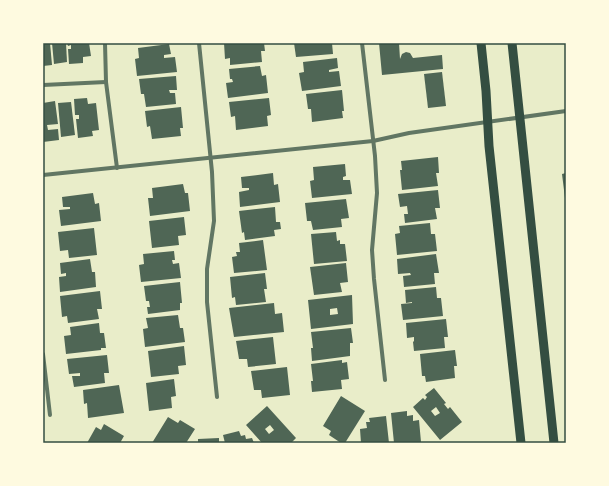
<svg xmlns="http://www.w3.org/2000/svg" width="609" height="486" font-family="Spectral,serif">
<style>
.building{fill:#4f6655;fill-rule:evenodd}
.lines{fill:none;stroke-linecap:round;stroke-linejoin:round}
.minor{stroke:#617663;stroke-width:4}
.primary{stroke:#344e41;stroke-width:9}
.neatline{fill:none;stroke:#344e41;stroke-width:1.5}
</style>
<rect width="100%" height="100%" fill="#e9edc9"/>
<g class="building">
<polygon points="43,43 50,43 52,65 43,66"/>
<polygon points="52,43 66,43 67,62 54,64"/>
<polygon points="67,43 89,43 91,56 83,57 83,63 69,64 68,49 71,49 71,45 68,46"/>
<polygon points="224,43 264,43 265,51 261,51 262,62 230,65 230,58 225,59"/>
<polygon points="294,43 332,43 333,54 296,57"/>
<polygon points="379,43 399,43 400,59 402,54 406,52 410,53 413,58 442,55 443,69 382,75"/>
<polygon points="169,44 171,54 164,55 164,58 175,57 177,72 137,76 135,59 139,58 138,48"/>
<polygon points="337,58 338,68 329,70 329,72 339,71 341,86 302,91 299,73 304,72 303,62"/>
<polygon points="260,66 262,76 266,75 268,93 228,98 226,83 233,82 232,79 230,79 229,69"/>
<polygon points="442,72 446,106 428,108 424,74"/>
<polygon points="176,76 177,90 169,90 170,93 175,93 176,104 146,107 144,94 141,94 139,79"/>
<polygon points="342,90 344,111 342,111 343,118 312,122 311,109 308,109 306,94"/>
<polygon points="87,98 88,104 96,103 99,130 92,131 93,136 78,138 76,119 79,119 79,115 75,115 74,99"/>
<polygon points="269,98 271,115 267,116 268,126 236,130 235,116 231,117 229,102"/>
<polygon points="55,101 58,124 47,125 48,130 58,129 59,140 43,142 43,103"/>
<polygon points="71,102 75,135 61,137 58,103"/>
<polygon points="181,107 183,128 180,128 181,136 152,139 150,126 147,127 145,111"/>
<polygon points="438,157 439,173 436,173 438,186 402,190 400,170 402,170 401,161"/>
<polygon points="345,164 346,176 343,177 343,180 350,180 352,194 312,198 310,181 314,180 313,167"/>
<polygon points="273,173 274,185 278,184 280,202 240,207 239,192 249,190 249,188 242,188 241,177"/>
<polygon points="566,173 566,198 565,198 562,174"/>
<polygon points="183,184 185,193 188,193 190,211 150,216 148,198 153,198 152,188"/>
<polygon points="438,190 440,208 435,208 437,219 405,223 404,214 408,214 407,206 400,207 398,194"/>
<polygon points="93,193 95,204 99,203 101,221 61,226 59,210 70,209 70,207 63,207 62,197"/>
<polygon points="346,199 349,218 341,219 342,227 313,230 311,221 307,221 305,203"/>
<polygon points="275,207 276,222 280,222 281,229 274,230 275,236 245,240 244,232 242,233 239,211"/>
<polygon points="184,217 186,235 178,236 179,245 152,248 149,221"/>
<polygon points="430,223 431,234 435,234 437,251 397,255 395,234 400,233 399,226"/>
<polygon points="94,228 97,255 69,258 68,250 60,251 58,232"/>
<polygon points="336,232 337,241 340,240 340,244 345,244 347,261 314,264 311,234"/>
<polygon points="263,240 267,270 234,273 232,257 237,256 236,252 240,252 239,243"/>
<polygon points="174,251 175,260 172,260 173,264 179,263 181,278 141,282 139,265 144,264 143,254"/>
<polygon points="436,254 439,273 434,273 435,284 404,287 403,276 411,275 410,273 398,274 397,259"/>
<polygon points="90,259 92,272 95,272 96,287 60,292 59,277 66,276 66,273 61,274 60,263"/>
<polygon points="346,263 348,282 340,283 342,292 314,295 310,267"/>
<polygon points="265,273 267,289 264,289 266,302 236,305 235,297 232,298 230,277"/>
<polygon points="180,282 182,303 180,303 180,310 148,314 147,307 150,307 149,301 146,301 144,286"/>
<polygon points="436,287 437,298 441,298 443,316 403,320 401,304 412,303 412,302 406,303 405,290"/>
<polygon points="100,291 102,309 97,309 99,319 68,323 67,316 62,317 60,296"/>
<path d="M352,295L353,324L311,329L308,300ZM337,308L338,314L330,315V309Z"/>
<polygon points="274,303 275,314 282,313 284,332 234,337 229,308"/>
<polygon points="178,315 180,328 183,328 185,342 145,347 143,329 148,328 146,318"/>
<polygon points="446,319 448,337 444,337 445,348 414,351 413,342 414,341 414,337 407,338 406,323"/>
<polygon points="99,323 100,333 104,333 106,348 101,348 101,350 66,354 64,336 71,335 70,327"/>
<polygon points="351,328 353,343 350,343 350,356 312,361 311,348 313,348 311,332"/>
<polygon points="273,337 276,364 248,367 247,359 239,359 236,341"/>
<polygon points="184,346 186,365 178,366 179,374 151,377 148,351"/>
<polygon points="455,350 457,366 454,366 455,378 426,382 425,376 422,376 420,354"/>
<polygon points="107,355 109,373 104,373 105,383 74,387 72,376 80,376 80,373 69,374 67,359"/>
<polygon points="342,360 342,363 347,362 349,379 341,380 342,389 312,392 311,381 313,381 311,364"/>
<polygon points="287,367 290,395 262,398 261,390 254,390 251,371"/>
<polygon points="174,379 176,396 171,397 172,408 149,411 146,383"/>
<polygon points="119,385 124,413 88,418 87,403 84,404 83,390"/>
<path d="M434,388L446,403L444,404L448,409L450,407L462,422L440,440L413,407L423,398L425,400L427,397L425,395ZM436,407L440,413L435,416L431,411Z"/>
<polygon points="341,396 365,411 345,443 341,443 329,435 331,431 323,426"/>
<path d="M267,406L296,438L291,443H262L246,425ZM270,425L274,430L269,434L265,429Z"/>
<polygon points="407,411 407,416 413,415 413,421 419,420 421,442 394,443 391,413"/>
<polygon points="386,416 389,443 361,443 360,429 367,428 366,422 370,422 369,418"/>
<polygon points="168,417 178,423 180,420 195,429 186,443 152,443"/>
<polygon points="104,424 124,436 120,443 87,443 96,427 101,430"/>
<polygon points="239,431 241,436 245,435 246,439 252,438 254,443 225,443 223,435"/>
<polygon points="219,438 219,443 198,443 198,439"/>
</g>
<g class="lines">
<g class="minor">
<polyline points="105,43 106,82 117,168"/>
<polyline points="199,43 212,172 214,221 207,269 207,302 217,397"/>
<polyline points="362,43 375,156 377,193 372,250 374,279 385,380"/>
<polyline points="43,85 106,82"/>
<polyline points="43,175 373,141 409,133 566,111"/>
<polyline points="43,354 50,415"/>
</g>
<g class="primary">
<polyline points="481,43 486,91 489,146 521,443"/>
<polyline points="512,43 554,443"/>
</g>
</g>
<rect width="609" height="486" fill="none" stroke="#fefae0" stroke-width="88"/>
<rect x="44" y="44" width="521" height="398" class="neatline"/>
</svg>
